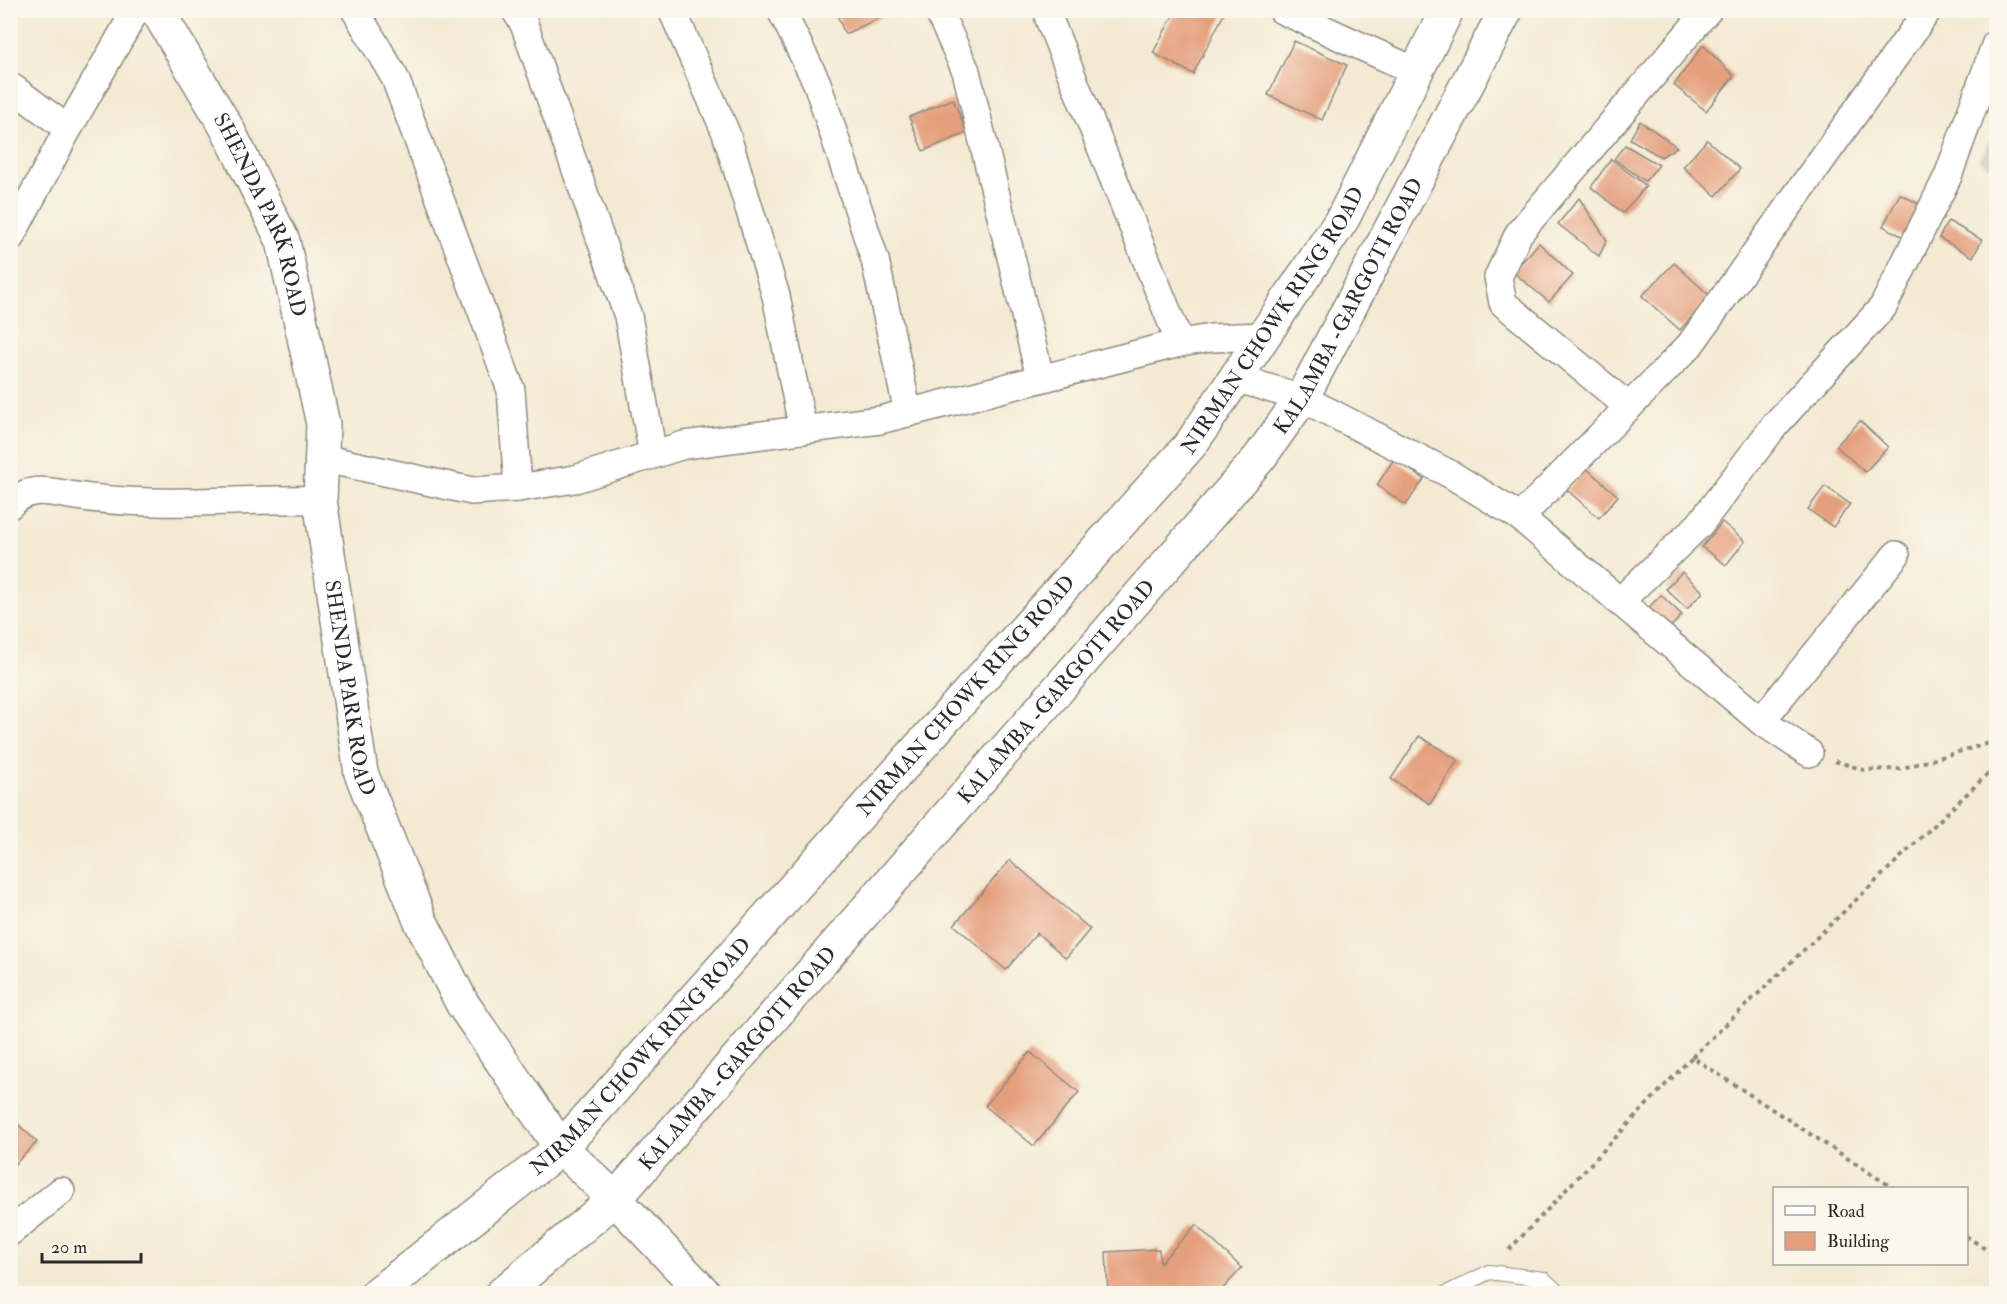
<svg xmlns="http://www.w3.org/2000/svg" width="2007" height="1304" font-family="'IM FELL Double Pica',serif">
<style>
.industrial{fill:#c9c3b8}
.building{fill:#e59f7d}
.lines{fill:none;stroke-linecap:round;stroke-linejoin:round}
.lane-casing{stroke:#8f8a7f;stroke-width:16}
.street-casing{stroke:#8f8a7f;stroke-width:30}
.secondary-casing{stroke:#8f8a7f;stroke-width:36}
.primary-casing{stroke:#8f8a7f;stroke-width:36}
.path{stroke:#8f8a7f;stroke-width:4;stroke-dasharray:4.5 4.5;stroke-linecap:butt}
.lane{stroke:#fff;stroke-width:14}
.street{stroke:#fff;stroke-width:27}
.secondary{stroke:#fff;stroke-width:33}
.primary{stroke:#fff;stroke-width:33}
.labels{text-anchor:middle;stroke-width:6;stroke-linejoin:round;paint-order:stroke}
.street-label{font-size:21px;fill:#2b2b2b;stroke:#fbf7ec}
</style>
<rect width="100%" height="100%" fill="#fbf7ec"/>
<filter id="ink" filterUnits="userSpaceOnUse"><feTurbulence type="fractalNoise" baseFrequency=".0167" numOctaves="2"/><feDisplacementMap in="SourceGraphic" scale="12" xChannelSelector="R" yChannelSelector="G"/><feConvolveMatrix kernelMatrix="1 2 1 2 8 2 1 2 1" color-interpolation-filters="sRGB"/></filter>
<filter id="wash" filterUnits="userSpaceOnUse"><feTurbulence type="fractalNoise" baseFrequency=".008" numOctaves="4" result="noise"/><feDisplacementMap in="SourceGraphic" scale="24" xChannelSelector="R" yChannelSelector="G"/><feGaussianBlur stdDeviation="1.35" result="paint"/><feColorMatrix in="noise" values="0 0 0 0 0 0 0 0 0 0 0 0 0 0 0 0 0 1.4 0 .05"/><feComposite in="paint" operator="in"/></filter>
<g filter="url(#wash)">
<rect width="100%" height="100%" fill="#f3ead3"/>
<polygon class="industrial" points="1996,129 1996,171 1979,160"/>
<g id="blocks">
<g class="building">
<polygon points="835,10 897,10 845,34"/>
<polygon points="1176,10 1226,10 1193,74 1153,53"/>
<polygon points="1294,41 1347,65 1322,120 1268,95"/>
<polygon points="1703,45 1734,76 1706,111 1674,85"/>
<polygon points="953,99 967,133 923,151 909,117"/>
<polygon points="1640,121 1677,147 1661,157 1630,139"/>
<polygon points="1707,140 1740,169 1716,196 1683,167"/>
<polygon points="1625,145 1659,165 1645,181 1614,159"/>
<polygon points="1611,159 1646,186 1623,213 1591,187"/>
<polygon points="1900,194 1923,206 1905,238 1883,226"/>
<polygon points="1579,198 1607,240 1599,256 1558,224"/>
<polygon points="1948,221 1982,240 1973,257 1939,238"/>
<polygon points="1539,243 1573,275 1549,302 1513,272"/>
<polygon points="1674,263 1710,296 1680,330 1642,296"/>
<polygon points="1860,421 1888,447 1865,472 1836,446"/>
<polygon points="1394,459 1424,479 1406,505 1377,485"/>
<polygon points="1586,468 1618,496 1599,518 1567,490"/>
<polygon points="1825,486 1850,504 1833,527 1808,509"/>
<polygon points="1722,522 1745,541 1726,565 1702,547"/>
<polygon points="1682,572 1703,592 1687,609 1666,589"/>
<polygon points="1661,595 1682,615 1665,633 1643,613"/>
<polygon points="1419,736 1458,760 1430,804 1391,779"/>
<polygon points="1010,860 1090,929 1066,958 1037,933 1006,970 954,925"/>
<polygon points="1030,1052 1079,1092 1034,1146 985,1106"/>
<polygon points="10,1117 37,1142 10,1169"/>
<polygon points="1196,1225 1242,1268 1218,1294 1108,1294 1106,1252 1159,1249 1160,1263"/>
</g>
</g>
</g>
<g filter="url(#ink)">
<use href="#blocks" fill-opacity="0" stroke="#8f8a7f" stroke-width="1.5"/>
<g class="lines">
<g class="lane-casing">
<polyline id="lane" points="1445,1294 1489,1272 1544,1279 1560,1294"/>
</g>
<g class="street-casing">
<g id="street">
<polyline points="355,10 395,78 511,390 518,488"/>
<polyline points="515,10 524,24 628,316 653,455"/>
<polyline points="672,10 726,133 776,296 803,430"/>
<polyline points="781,10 817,83 875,260 908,413"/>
<polyline points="938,10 966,71 1040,377"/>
<polyline points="1282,10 1415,71"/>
<polyline points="1049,19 1180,343"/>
<polyline points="10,86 68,129"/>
<polyline points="10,238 68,129 136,10"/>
<polyline points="1235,378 1302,398 1450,474 1520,517 1761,721 1809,753"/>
<polyline points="1629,407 1503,303 1498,277 1519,233 1708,10"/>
<polyline points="321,458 472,491 518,488 575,479 684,445 880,420 1180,343 1211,338 1263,336"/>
<path d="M10,505C27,486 47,491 69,495C153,509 236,498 320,500"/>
<polyline points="1520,517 1690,345 1928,10"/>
<polyline points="1619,602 1699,525 1775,425 1883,307 1948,176 1996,43"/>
<polyline points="1761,721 1896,555"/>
<polyline points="10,1232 61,1191"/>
</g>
</g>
<g class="secondary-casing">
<g id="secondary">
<path id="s1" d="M157,10L228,130L283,241L323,424L320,500L361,773L420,920L462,1003L561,1148L615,1199L705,1294"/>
</g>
</g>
<g class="primary-casing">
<g id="primary">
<path id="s2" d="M377,1294L561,1148L1191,444L1343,218L1447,10"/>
<path id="s3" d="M502,1294L615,1199L1260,457L1302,398L1506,10"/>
</g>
</g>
<g class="path">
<polyline points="1835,761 1864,770 1900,769 1996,741"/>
<polyline points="1692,1057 1996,766"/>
<polyline points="1966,1236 1996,1256"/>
<polyline points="1509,1250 1692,1057 1893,1188"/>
</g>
<use href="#lane" class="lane"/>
<use href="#street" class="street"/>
<use href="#secondary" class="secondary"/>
<use href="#primary" class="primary"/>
</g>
</g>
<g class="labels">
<g class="street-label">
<text dy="7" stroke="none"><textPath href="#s1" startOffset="231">SHENDA PARK ROAD</textPath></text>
<text dy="7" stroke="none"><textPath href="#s3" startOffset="1306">KALAMBA -GARGOTI ROAD</textPath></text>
<text dy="7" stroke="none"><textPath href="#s2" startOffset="1328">NIRMAN CHOWK RING ROAD</textPath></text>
<text dy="7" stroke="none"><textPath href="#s1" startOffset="717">SHENDA PARK ROAD</textPath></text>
<text dy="7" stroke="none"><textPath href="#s3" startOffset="820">KALAMBA -GARGOTI ROAD</textPath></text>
<text dy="7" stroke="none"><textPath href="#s2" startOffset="842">NIRMAN CHOWK RING ROAD</textPath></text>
<text dy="7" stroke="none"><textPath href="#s2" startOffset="356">NIRMAN CHOWK RING ROAD</textPath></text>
<text dy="7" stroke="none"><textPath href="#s3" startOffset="334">KALAMBA -GARGOTI ROAD</textPath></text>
</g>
</g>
<rect width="2007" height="1304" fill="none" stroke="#fbf7ec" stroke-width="36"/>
<rect x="1773" y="1187" width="195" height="78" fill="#fbf7ec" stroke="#a8a59f" stroke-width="1.5"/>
<rect x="1785" y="1206" width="30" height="9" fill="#ffffff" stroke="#a8a59f" stroke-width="1.5"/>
<text x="1827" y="1217" font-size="18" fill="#2b2b2b">Road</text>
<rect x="1785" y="1232" width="30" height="18" fill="#e59f7d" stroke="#a8a59f" stroke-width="1.5"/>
<text x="1827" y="1247" font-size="18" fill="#2b2b2b">Building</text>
<path d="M42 1253v9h99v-9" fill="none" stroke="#2b2b2b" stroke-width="3"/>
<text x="51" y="1253" font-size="18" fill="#2b2b2b" stroke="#fbf7ec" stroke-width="4.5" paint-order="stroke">20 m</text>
</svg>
